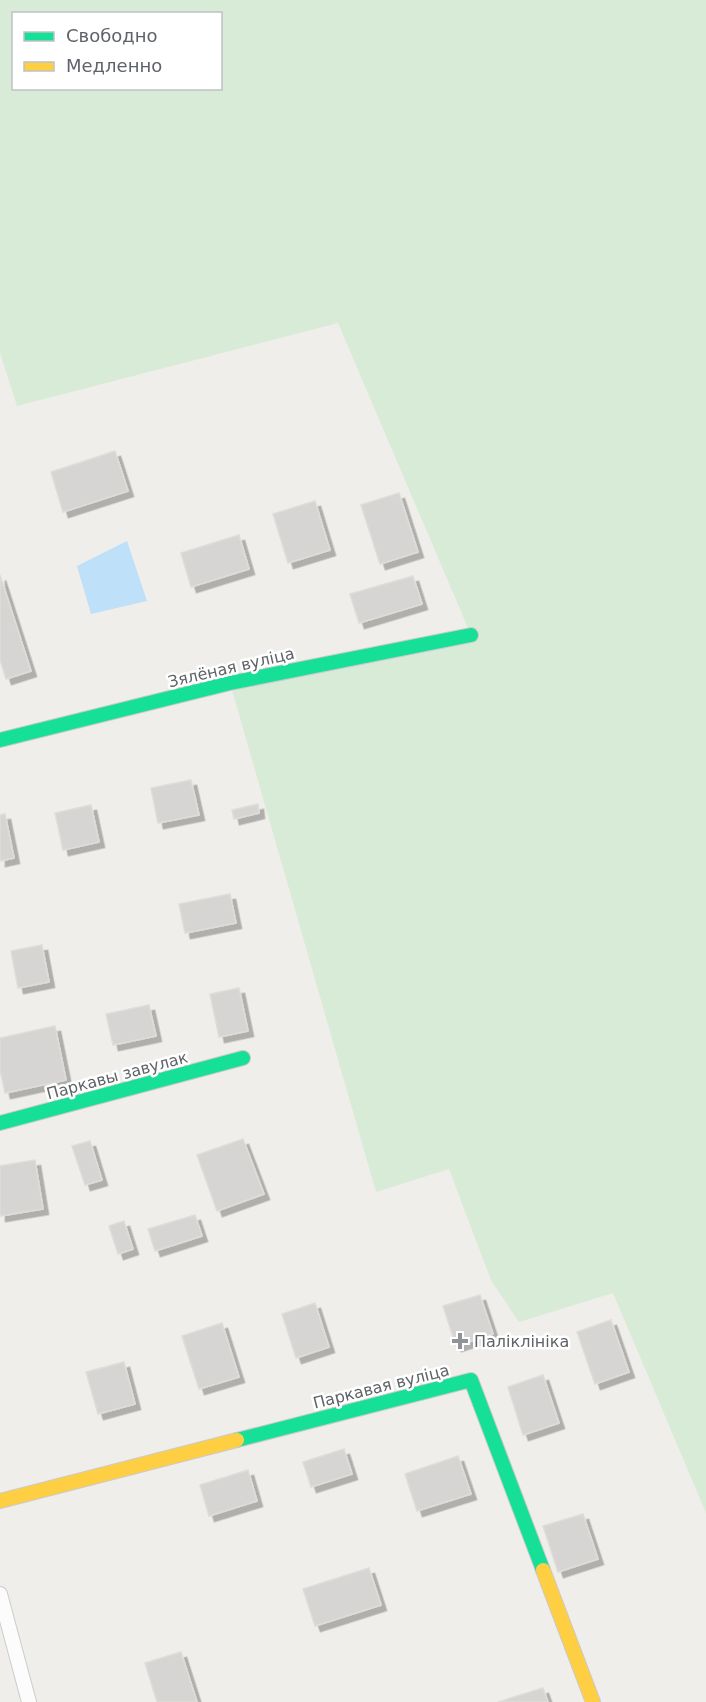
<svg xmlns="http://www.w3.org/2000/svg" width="706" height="1702" font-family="'DejaVu Sans',sans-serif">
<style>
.green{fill:#d8ebd6;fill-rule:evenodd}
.water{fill:#bfe0f9}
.building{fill:#d6d5d3;stroke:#deddd9;stroke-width:1.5;filter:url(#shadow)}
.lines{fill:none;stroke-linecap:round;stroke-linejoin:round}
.lane-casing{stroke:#cbcccc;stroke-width:16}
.fast-casing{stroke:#cacacb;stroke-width:16}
.slow-casing{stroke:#cacacb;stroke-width:16}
.lane{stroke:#fdfcfc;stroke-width:14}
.fast{stroke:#16e098;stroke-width:14}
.slow{stroke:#ffcf43;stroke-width:14}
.poi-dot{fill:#919496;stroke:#fff;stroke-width:2}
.labels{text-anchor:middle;stroke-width:5;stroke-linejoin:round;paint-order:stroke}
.street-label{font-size:16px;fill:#5f6368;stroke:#fff}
.poi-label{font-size:16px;fill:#5f6368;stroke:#fff;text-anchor:start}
</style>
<defs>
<filter id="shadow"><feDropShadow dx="5.5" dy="5.5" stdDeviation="0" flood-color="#0004"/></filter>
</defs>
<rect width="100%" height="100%" fill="#efeeea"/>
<path class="green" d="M0,0H706V1513L613,1293L519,1322L491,1280L449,1169L376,1192L230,683L471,635L338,323L17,406L0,353ZM14,14H220V88H14Z"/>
<polygon class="water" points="127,541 147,601 91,614 77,566"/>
<g class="building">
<polygon points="115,451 128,491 63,512 51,472"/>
<polygon points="399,493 418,552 380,564 361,505"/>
<polygon points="315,501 330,550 288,563 273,514"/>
<polygon points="239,535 249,569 191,587 181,553"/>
<polygon points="0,575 31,671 6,679 0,660"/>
<polygon points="413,576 422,604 359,623 350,594"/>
<polygon points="191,780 199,815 158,823 151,788"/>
<polygon points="258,804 259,813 234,819 232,810"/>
<polygon points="91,805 99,842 63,850 55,813"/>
<polygon points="5,814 14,858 0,861 0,815"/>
<polygon points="230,894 236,923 185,933 179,904"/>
<polygon points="42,945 49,982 18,988 11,951"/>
<polygon points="239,988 248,1031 219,1037 210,994"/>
<polygon points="149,1005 156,1036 113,1045 106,1014"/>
<polygon points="55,1026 66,1080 5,1093 0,1070 0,1038"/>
<polygon points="243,1139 264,1194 217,1211 197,1155"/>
<polygon points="90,1141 102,1180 85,1185 72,1146"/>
<polygon points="35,1160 43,1209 0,1216 0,1166"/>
<polygon points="195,1215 202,1236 155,1251 148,1229"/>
<polygon points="124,1221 133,1249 118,1254 109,1226"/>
<polygon points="480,1295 493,1334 456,1346 443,1306"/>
<polygon points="315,1303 329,1347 296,1358 282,1314"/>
<polygon points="611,1320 629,1372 595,1384 577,1332"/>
<polygon points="222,1323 239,1377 199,1389 182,1336"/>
<polygon points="124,1362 135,1404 98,1414 86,1372"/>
<polygon points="543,1375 559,1423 523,1435 508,1387"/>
<polygon points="344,1449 352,1474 311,1487 303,1462"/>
<polygon points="458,1456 471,1494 417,1511 405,1474"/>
<polygon points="248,1470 257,1501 209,1516 200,1485"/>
<polygon points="583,1514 598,1559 558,1572 543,1526"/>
<polygon points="369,1568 381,1605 315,1626 303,1589"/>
<polygon points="181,1652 197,1702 157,1702 145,1663"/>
<polygon points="543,1688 548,1702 498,1702"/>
</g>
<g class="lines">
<g class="lane-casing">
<polyline id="lane" points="0,1594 29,1702"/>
</g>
<g class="fast-casing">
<g id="fast">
<polyline points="0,740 230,683 471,635"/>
<polyline points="0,1123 243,1058"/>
<polyline points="237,1440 471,1380 543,1570"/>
</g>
</g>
<g class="slow-casing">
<g id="slow">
<polyline points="0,1501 237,1440"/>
<polyline points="543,1570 593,1702"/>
</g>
</g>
<use href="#lane" class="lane"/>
<use href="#fast" class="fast"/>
<use href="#slow" class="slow"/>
</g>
<path class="poi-dot" d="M457 1332h6v6h6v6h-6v6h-6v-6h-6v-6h6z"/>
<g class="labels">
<g class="street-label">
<text transform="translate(231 667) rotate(-13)" y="6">Зялёная вуліца</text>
<text transform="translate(117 1075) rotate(-15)" y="6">Паркавы завулак</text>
<text transform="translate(381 1386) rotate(-14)" y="6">Паркавая вуліца</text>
</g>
<g class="poi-label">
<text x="474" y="1347">Паліклініка</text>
</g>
</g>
<rect x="12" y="12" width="210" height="78" fill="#ffffff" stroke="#bfc1c3" stroke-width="1.5"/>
<rect x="24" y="32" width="30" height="9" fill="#16e098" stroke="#bfc1c3" stroke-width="1.5"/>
<text x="66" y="42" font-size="18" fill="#5f6368">Свободно</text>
<rect x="24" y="62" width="30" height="9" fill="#ffcf43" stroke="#bfc1c3" stroke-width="1.5"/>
<text x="66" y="72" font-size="18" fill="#5f6368">Медленно</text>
</svg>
